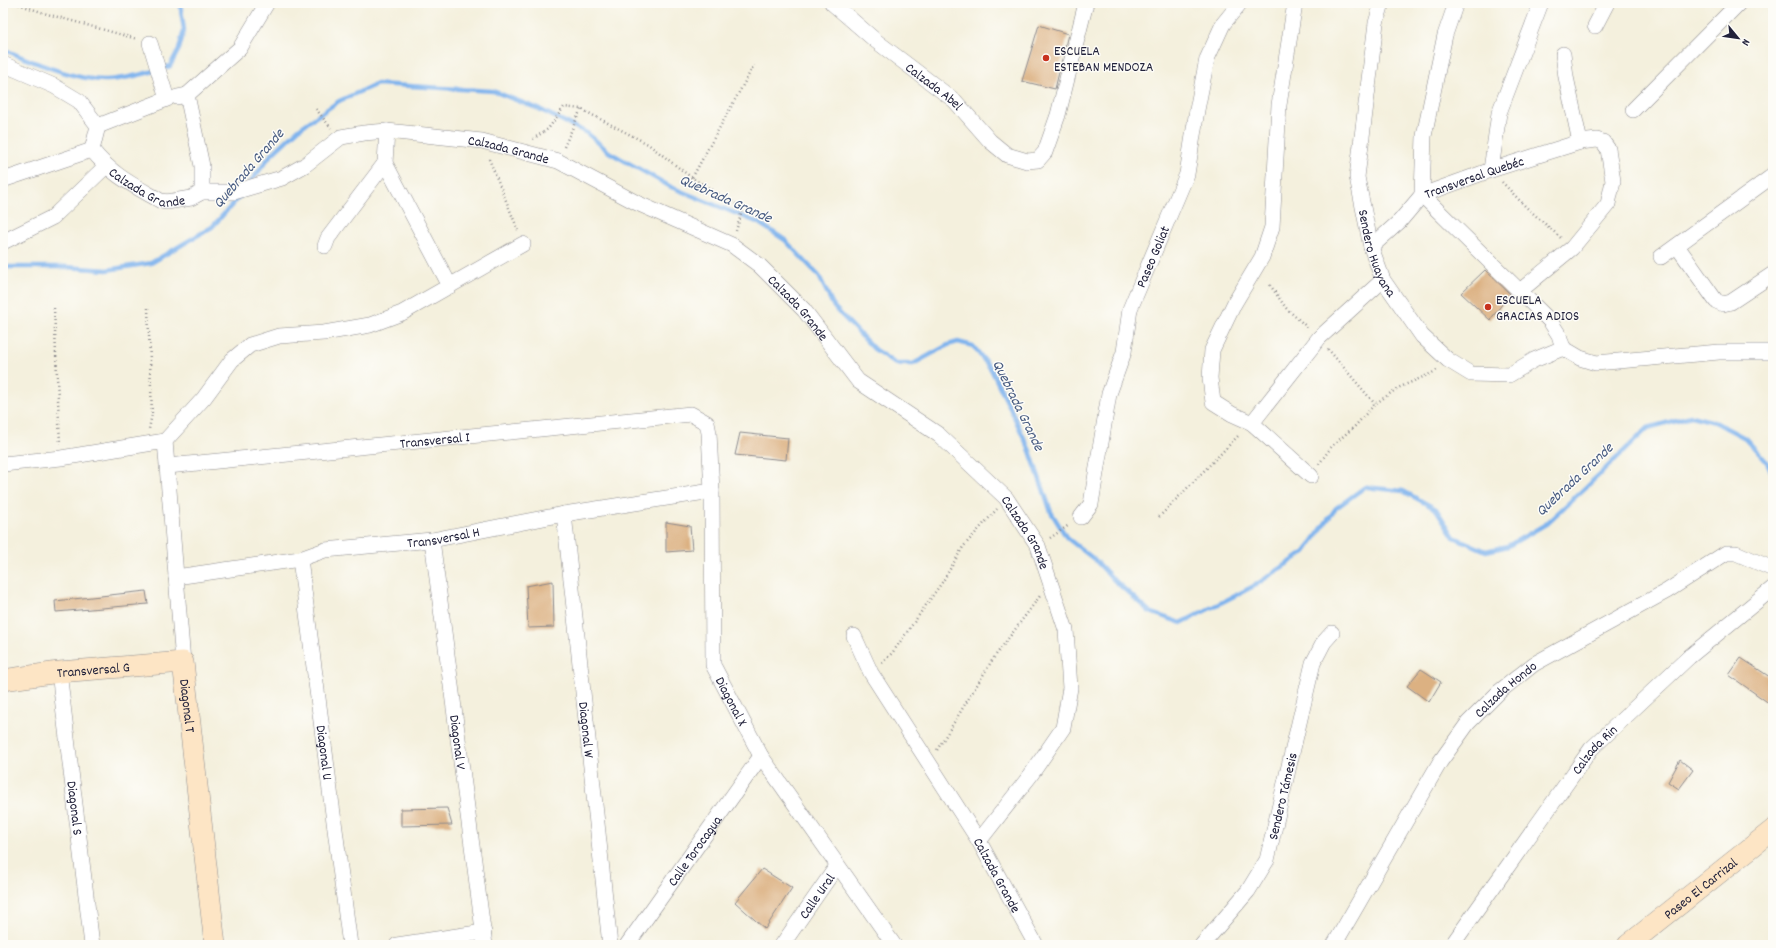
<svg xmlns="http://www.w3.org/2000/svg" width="1776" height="948" font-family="Dekko,sans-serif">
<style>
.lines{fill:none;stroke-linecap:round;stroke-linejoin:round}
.stream{stroke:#80b4ed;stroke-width:4.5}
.building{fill:#dcb182}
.street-casing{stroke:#8b898c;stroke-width:16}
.secondary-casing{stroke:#8b898c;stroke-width:22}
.path{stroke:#8b898c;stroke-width:2.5;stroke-dasharray:1 3;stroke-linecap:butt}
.street{stroke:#fff;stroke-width:15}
.secondary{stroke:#fde5c5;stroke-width:21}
.poi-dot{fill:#c8321e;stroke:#fdfcf7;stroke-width:1.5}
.labels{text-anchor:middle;stroke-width:3;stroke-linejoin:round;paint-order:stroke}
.poi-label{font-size:14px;fill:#22223b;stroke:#fdfcf7;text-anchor:start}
.street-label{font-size:14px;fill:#22223b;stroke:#fdfcf7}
.water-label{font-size:15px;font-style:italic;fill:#485c82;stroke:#fdfcf7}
</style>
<rect width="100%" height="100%" fill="#fdfcf7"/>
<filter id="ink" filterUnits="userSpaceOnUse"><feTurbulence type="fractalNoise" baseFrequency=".025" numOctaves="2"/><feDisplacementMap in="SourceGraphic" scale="8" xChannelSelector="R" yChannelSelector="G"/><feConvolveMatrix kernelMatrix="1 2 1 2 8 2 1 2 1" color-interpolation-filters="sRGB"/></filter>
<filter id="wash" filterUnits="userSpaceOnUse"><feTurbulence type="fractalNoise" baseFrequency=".012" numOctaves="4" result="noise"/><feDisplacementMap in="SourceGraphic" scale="16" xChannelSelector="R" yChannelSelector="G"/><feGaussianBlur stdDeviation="0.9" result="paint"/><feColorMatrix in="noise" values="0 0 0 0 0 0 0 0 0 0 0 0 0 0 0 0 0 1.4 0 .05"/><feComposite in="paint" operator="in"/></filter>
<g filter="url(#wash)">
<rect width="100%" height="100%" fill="#f4f0dd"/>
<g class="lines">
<g class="stream">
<path d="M3,49C30,61 77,81 106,80C128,79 149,73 170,66L179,49L184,30L180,3"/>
<polyline points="250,183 270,156 300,128 339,101 377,84 493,91 539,109 587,133 609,152 671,187 759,223 785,240 819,276 834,307 874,349 896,364 913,364 948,345 958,342 973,346 991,369 1012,412 1030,451 1051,512 1067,538 1095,560 1114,580 1150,612 1181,623 1254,586 1305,552 1336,508 1365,487 1403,491 1436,509 1454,537 1486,551 1508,546 1546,524 1600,474 1648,428 1691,416 1715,422 1745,438 1767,462 1773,475"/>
<polyline points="3,267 66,267 107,270 151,263 212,227 241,195"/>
</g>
</g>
<g id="blocks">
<g class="building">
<polygon points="1039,25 1068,34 1055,89 1022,81"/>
<polygon points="1485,270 1510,294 1490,320 1461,293"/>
<polygon points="740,433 788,438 786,460 735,455"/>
<polygon points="666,522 690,526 692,550 666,552"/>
<polygon points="553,581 554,627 528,628 526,586"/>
<polygon points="146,591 148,604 56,612 55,601"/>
<polygon points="1741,658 1773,679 1773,706 1729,675"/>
<polygon points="1421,669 1441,682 1429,702 1407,686"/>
<polygon points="1680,760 1693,770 1679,789 1668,782"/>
<polygon points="447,808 452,825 401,826 401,809"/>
<polygon points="762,869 792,888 765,929 735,902"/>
</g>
</g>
</g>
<g filter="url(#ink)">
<use href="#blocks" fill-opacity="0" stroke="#8b898c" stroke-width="1"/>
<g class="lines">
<g class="street-casing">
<g id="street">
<path id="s1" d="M832,3L876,41L955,101L990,141L1007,155L1027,161L1038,160L1045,152L1058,115L1086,3"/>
<polyline points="1295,3 1279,105 1272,227 1262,257 1234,304 1212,350 1210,378 1213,402 1232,414 1252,423 1311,476"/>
<path id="s2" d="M1382,3L1376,23L1357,177L1371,247L1383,280L1422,336L1448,360L1471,374L1509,375L1534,360L1563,348"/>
<polyline points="1456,3 1445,35 1424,136 1422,195 1550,321 1559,335 1563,348 1580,358 1596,363 1719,352 1773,352"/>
<polyline points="1595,26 1607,3"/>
<polyline points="1563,54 1566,77 1580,142"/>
<polyline points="3,64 54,86 79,101 98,126 92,150"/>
<polyline points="187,95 240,48 267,3"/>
<polyline points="177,97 187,95 202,166 202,192"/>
<polyline points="1633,110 1739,3"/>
<polyline points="98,126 167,99 150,43"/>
<polyline points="387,131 385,163 450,286"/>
<path id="s3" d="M92,150C113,176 133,185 161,201L167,202L191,198L202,192H234L282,178L305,165L341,137L364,133L387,131L482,141L558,161L637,203L732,245L759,265L804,310L858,381L939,435L1006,498L1038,546L1066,630L1070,688L1063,728L1030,776L979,841"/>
<polyline points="1491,170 1499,113 1541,3"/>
<polyline points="3,180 92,150"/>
<polyline points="3,242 53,217 106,166"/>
<polyline points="325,246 328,238 385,163"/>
<polyline points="1677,246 1716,301 1723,304 1731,302 1773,274"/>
<path id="s4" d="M1371,247L1400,221L1422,195L1491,170L1580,142L1597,140L1603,142L1608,149L1613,181L1608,204L1572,248L1520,291"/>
<polyline points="1661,257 1771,177 1773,174"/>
<polyline points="1252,423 1319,338 1383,280"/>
<polyline points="165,441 204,398 232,360 250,345 279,336 324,333 370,325 402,313 523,244"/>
<polyline points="3,464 61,458 165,441 183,662"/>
<path id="s5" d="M168,466L691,414L707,423L709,433L712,491L713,665L761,756L894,945"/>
<path id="s6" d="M564,514L610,945"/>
<path id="s7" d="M1081,517L1091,504L1109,394L1124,352L1130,309L1187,174L1197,110L1207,59L1223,24L1240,3"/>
<path id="s8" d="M432,540L485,945"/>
<path id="s9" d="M300,559L350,945"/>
<path id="s10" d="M176,577L300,559L325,550L432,540L564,514L712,491"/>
<path id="s11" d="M854,636L871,673L979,841L1036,945"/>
<path id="s12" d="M59,672L92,945"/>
<polyline points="397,945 484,932"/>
<path id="s13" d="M627,945L761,756"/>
<path id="s14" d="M782,945L837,866"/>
<path id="s15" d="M1202,945L1248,891L1267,860L1313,663L1324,642L1332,633"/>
<path id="s16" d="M1334,945L1440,762L1468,723L1500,691L1534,664L1667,591L1726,553H1736L1773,569"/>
<path id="s17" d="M1452,945L1591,749L1689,657L1773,588"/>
</g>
</g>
<g class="secondary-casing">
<g id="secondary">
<path id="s18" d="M3,680L59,672L183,662L215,945"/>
<path id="s19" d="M1628,945L1773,830"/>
</g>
</g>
<g class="path">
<polyline points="15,3 47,14 137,39"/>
<polyline points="316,109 331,128"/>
<polyline points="533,139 548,129 564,107 581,109 648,144 692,178"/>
<polyline points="564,147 581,109"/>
<polyline points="489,159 518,230"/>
<polyline points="1502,182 1526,207 1561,238"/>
<polyline points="736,231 743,208 692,178 754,65"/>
<polyline points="1270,285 1286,308 1308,328"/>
<polyline points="54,308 60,444"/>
<polyline points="148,308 152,414 149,429"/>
<polyline points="1328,349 1375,404"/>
<polyline points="1319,464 1332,446 1355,426 1375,404 1398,388 1432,373 1437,370"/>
<polyline points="1159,517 1240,434"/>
<polyline points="1050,538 1069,525"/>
<polyline points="882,663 893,652 943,581 963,547 997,509"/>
<polyline points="937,750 993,659 1040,596"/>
</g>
<use href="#street" class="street"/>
<use href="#secondary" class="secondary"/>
</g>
</g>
<g class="poi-dot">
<circle cx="1046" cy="58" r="4"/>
<circle cx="1488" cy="307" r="4"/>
</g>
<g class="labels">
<g class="poi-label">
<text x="1054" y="55">ESCUELA<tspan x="1054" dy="16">ESTEBAN MENDOZA</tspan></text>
<text x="1496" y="304">ESCUELA<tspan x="1496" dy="16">GRACIAS ADIOS</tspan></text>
</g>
<g class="street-label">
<text dy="5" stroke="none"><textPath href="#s1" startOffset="132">Calzada Abel</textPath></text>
<text dy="5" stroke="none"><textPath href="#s3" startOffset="453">Calzada Grande</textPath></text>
<text dy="5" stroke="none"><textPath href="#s4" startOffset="128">Transversal Quebéc</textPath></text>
<text dy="5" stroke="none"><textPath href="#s3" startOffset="69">Calzada Grande</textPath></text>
<text dy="5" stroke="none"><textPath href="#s2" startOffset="255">Sendero Huayana</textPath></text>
<text dy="5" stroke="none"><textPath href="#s7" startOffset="273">Paseo Goliat</textPath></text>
<text dy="5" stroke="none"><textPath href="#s3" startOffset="789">Calzada Grande</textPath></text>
<text dy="5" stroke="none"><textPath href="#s5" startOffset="268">Transversal I</textPath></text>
<text dy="5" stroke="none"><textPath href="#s3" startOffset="1113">Calzada Grande</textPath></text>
<text dy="5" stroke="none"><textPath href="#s10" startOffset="271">Transversal H</textPath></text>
<text dy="5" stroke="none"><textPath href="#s18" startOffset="91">Transversal G</textPath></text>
<text dy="5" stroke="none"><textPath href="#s16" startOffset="310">Calzada Hondo</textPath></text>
<text dy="5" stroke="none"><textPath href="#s5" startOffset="827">Diagonal X</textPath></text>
<text dy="5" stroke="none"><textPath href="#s18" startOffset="225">Diagonal T</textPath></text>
<text dy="5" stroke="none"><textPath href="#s6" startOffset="217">Diagonal W</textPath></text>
<text dy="5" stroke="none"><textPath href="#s8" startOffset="204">Diagonal V</textPath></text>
<text dy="5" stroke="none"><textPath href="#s17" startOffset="242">Calzada Rin</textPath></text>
<text dy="5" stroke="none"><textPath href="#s9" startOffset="195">Diagonal U</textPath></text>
<text dy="5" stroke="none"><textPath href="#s15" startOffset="173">Sendero Támesis</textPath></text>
<text dy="5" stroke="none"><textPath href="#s12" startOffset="137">Diagonal S</textPath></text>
<text dy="5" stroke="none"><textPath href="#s13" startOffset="116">Calle Torocagua</textPath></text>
<text dy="5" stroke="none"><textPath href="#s11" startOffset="279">Calzada Grande</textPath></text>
<text dy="5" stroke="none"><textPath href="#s19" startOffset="92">Paseo El Carrizal</textPath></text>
<text dy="5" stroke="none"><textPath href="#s14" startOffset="60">Calle Ural</textPath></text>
</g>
<g class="water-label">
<text transform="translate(248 168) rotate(-49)" y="5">Quebrada Grande</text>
<text transform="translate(726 198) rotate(24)" y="5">Quebrada Grande</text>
<text transform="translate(1019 405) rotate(64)" y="5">Quebrada Grande</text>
<text transform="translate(1574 479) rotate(-43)" y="5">Quebrada Grande</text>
</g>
</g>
<rect width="1776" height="948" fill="none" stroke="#fdfcf7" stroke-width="16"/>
<g transform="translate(1738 38) rotate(119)" stroke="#fdfcf7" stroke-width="3" paint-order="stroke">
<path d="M0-3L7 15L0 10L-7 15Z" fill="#22223b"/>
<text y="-6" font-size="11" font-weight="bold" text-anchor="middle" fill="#22223b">N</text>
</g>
</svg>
